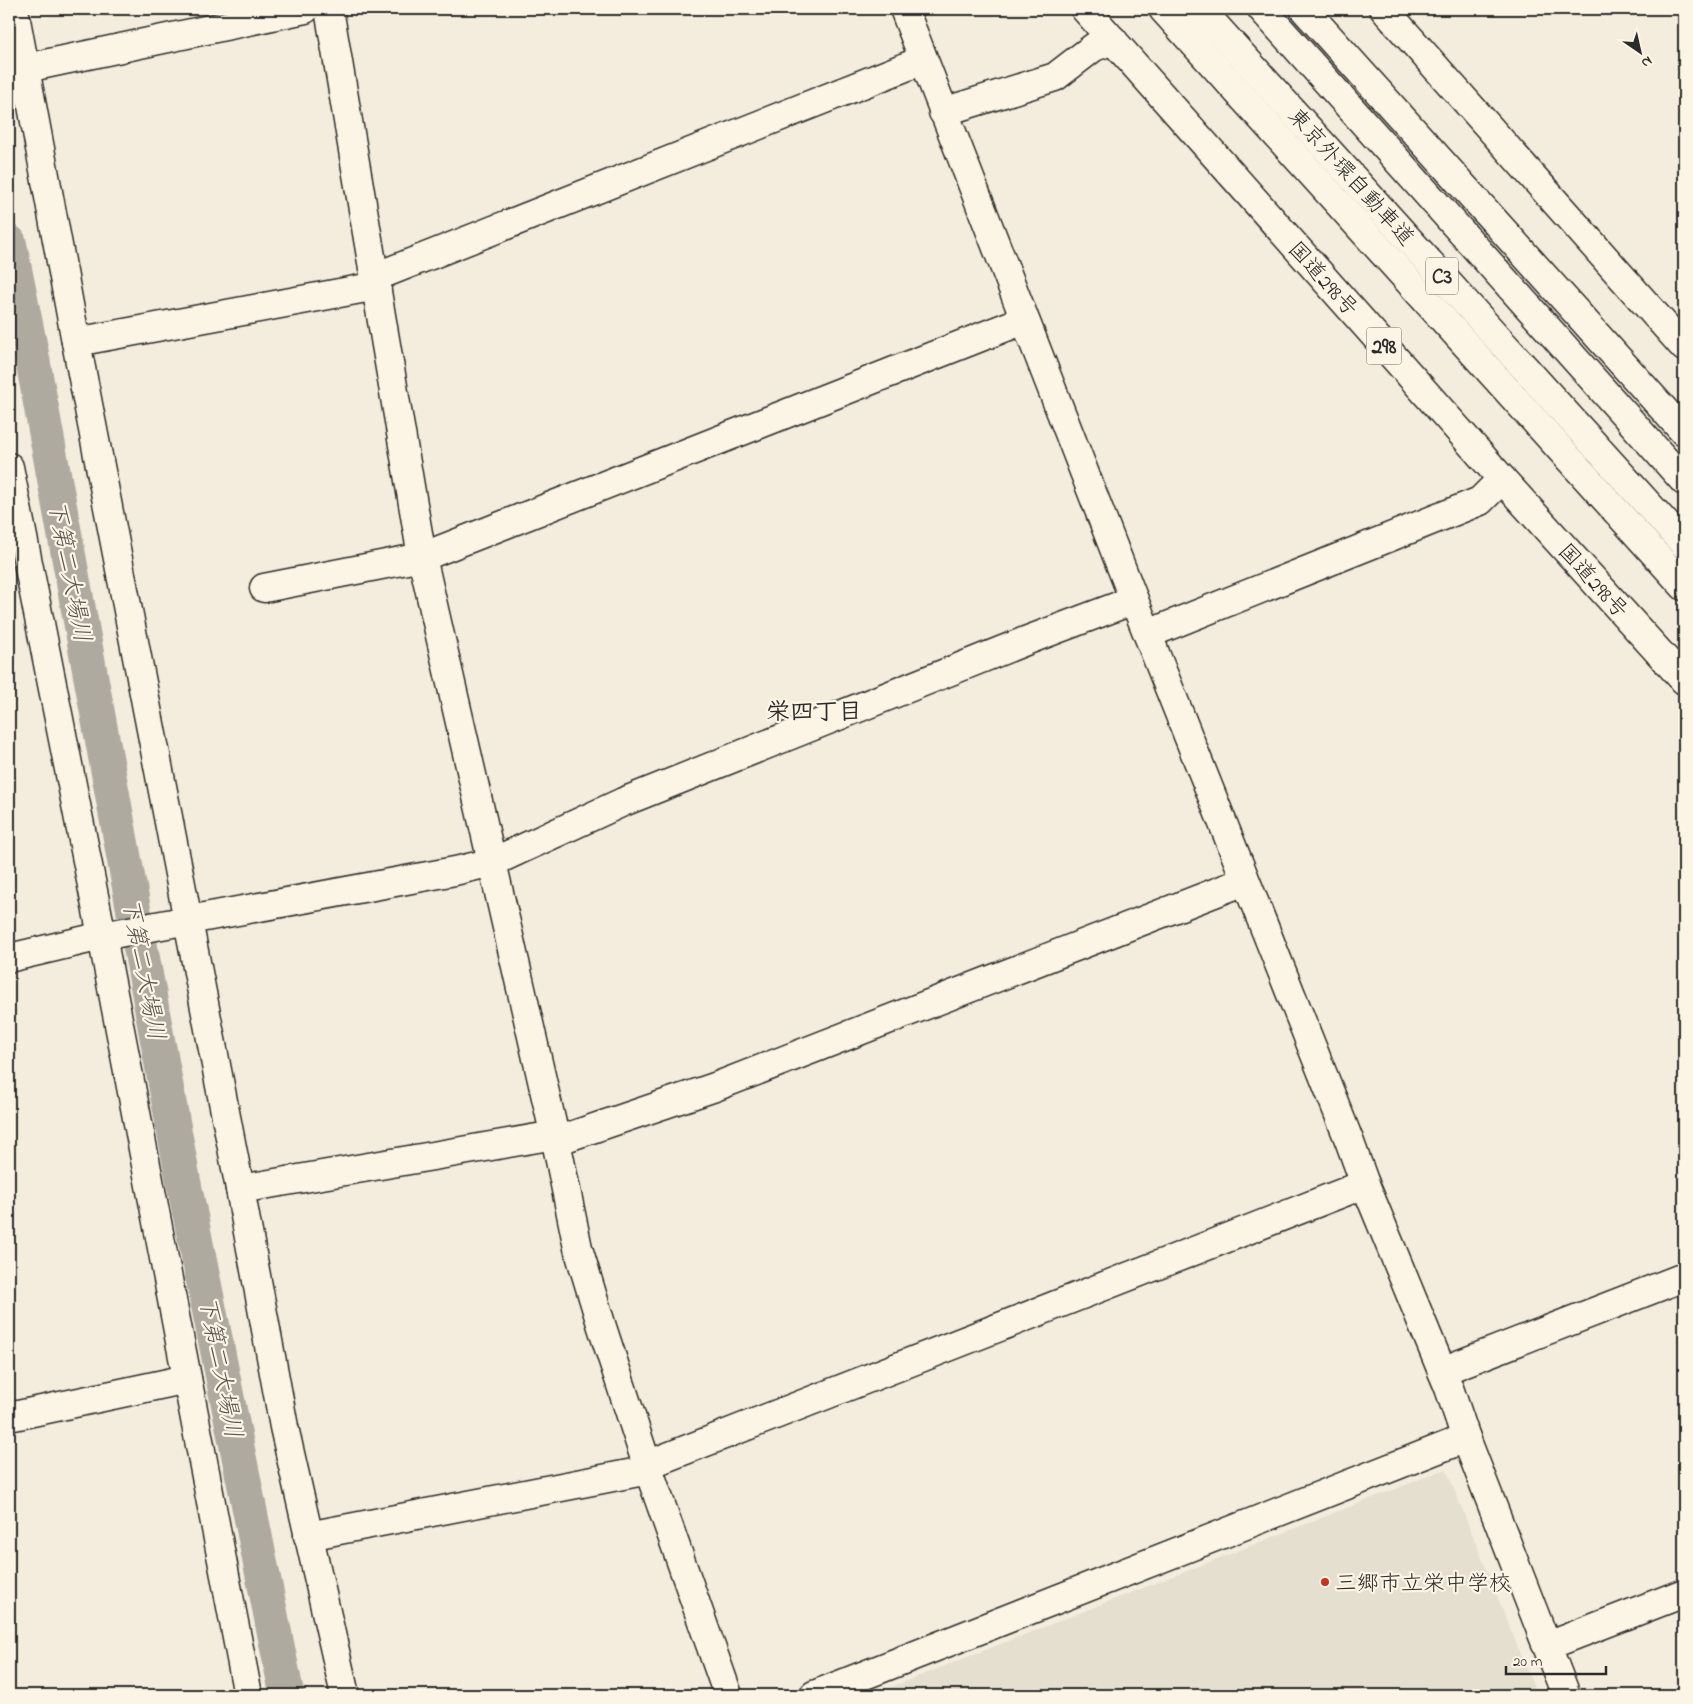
<svg xmlns="http://www.w3.org/2000/svg" width="1693" height="1704" font-family="'Indie Flower','Klee One',sans-serif">
<style>
.built{fill:#e5dfd0}
.lines{fill:none;stroke-linecap:round;stroke-linejoin:round}
.canal{stroke:#afaaa0;stroke-width:35}
.minor-casing{stroke:#2b2b2b;stroke-width:31}
.highway-casing{stroke:#2b2b2b;stroke-width:31}
.minor{stroke:#fcf5e5;stroke-width:28}
.highway{stroke:#fcf5e5;stroke-width:28}
.poi-dot{fill:#c8321e;stroke:#fcf5e5;stroke-width:2}
.labels{text-anchor:middle;stroke-width:4.5;stroke-linejoin:round;paint-order:stroke}
.shield{fill:#fcf5e5;stroke:#6a6863;stroke-width:1}
.shield-label{font-size:21px;font-weight:bold;fill:#2b2b2b}
.street-label{font-size:22px;fill:#2b2b2b;stroke:#fcf5e5}
.poi-label{font-size:22px;fill:#2b2b2b;stroke:#fcf5e5;text-anchor:start}
.water-label{font-size:24px;font-style:italic;fill:#595754;stroke:#fcf5e5}
.neighbourhood-label{font-size:24px;font-weight:bold;fill:#2b2b2b;stroke:#fcf5e5}
</style>
<rect width="100%" height="100%" fill="#f4edde"/>
<filter id="ink" filterUnits="userSpaceOnUse"><feTurbulence type="fractalNoise" baseFrequency=".02" numOctaves="2"/><feDisplacementMap in="SourceGraphic" scale="10" xChannelSelector="R" yChannelSelector="G"/><feConvolveMatrix kernelMatrix="1 2 1 2 8 2 1 2 1" color-interpolation-filters="sRGB"/></filter>
<g filter="url(#ink)">
<polygon class="built" points="1446,1469 1537,1695 871,1695"/>
<g class="lines">
<polyline class="canal" points="9,242 31,351 184,1184 287,1695"/>
<g class="minor-casing">
<g id="minor">
<polyline points="14,9 76,342 240,1189 284,1427 345,1695"/>
<polyline points="329,9 422,557 556,1141 578,1248 602,1327 647,1465 728,1695"/>
<polyline points="904,9 1134,600 1349,1140 1365,1184 1449,1388 1466,1438 1566,1695"/>
<polyline points="26,68 305,9"/>
<polyline points="943,112 1055,77 1094,47 1113,40"/>
<polyline points="375,277 923,60"/>
<polyline points="76,342 377,286"/>
<polyline points="9,467 102,936 248,1695"/>
<polyline points="264,588 422,557 1024,320"/>
<polyline points="1148,634 1480,501 1502,479"/>
<polyline points="9,958 102,936 455,871 493,862 623,802 1028,640 1134,600"/>
<polyline points="556,1141 715,1087 1245,881"/>
<polyline points="240,1189 555,1135"/>
<polyline points="1442,1371 1684,1277"/>
<polyline points="9,1417 187,1379"/>
<polyline points="647,1465 1365,1184"/>
<polyline points="308,1536 649,1470"/>
<polyline points="1547,1646 1684,1593"/>
<polyline points="814,1695 1466,1438"/>
</g>
</g>
<g class="highway-casing">
<g id="highway">
<polyline points="1085,9 1502,479 1684,680"/>
<polyline points="1163,9 1684,586"/>
<polyline points="1200,9 1684,544"/>
<polyline points="1262,9 1684,481"/>
<polyline points="1304,9 1684,432"/>
<polyline points="1384,9 1684,347"/>
</g>
</g>
<use href="#minor" class="minor"/>
<use href="#highway" class="highway"/>
</g>
</g>
<circle class="poi-dot" cx="1325" cy="1582" r="5"/>
<g class="labels">
<g class="shield">
<rect x="1426" y="257.5" width="32" height="37" rx="4"/>
<rect x="1366.5" y="327.5" width="35" height="37" rx="4"/>
</g>
<g class="shield-label">
<text x="1442" y="283">C3</text>
<text x="1384" y="353">298</text>
</g>
<g class="street-label">
<text transform="translate(1352 176) rotate(48)" y="8">東京外環自動車道</text>
<text transform="translate(1324 278) rotate(48)" y="8">国道298号</text>
<text transform="translate(1594 580) rotate(48)" y="8">国道298号</text>
</g>
<g class="poi-label">
<text x="1335" y="1590">三郷市立栄中学校</text>
</g>
<g class="water-label">
<text transform="translate(70 571) rotate(79)" y="8">下第二大場川</text>
<text transform="translate(144 969) rotate(79)" y="8">下第二大場川</text>
<text transform="translate(221 1367) rotate(79)" y="8">下第二大場川</text>
</g>
<g class="neighbourhood-label">
<text x="814" y="719">栄四丁目</text>
</g>
</g>
<rect width="1693" height="1704" fill="none" stroke="#fcf5e5" stroke-width="30"/>
<rect x="15" y="15" width="1663" height="1674" fill="none" stroke="#2b2b2b" stroke-width="2" filter="url(#ink)"/>
<g transform="translate(1640 52) rotate(146)" stroke="#fcf5e5" stroke-width="4" paint-order="stroke">
<path d="M0-4L9 19L0 12L-9 19Z" fill="#2b2b2b"/>
<text y="-8" font-size="14" font-weight="bold" text-anchor="middle" fill="#2b2b2b">N</text>
</g>
<path d="M1506 1666v8h100v-8" fill="none" stroke="#2b2b2b" stroke-width="2.5"/>
<text x="1513" y="1666" font-size="15" fill="#2b2b2b" stroke="#fcf5e5" stroke-width="4" paint-order="stroke">20 m</text>
</svg>
